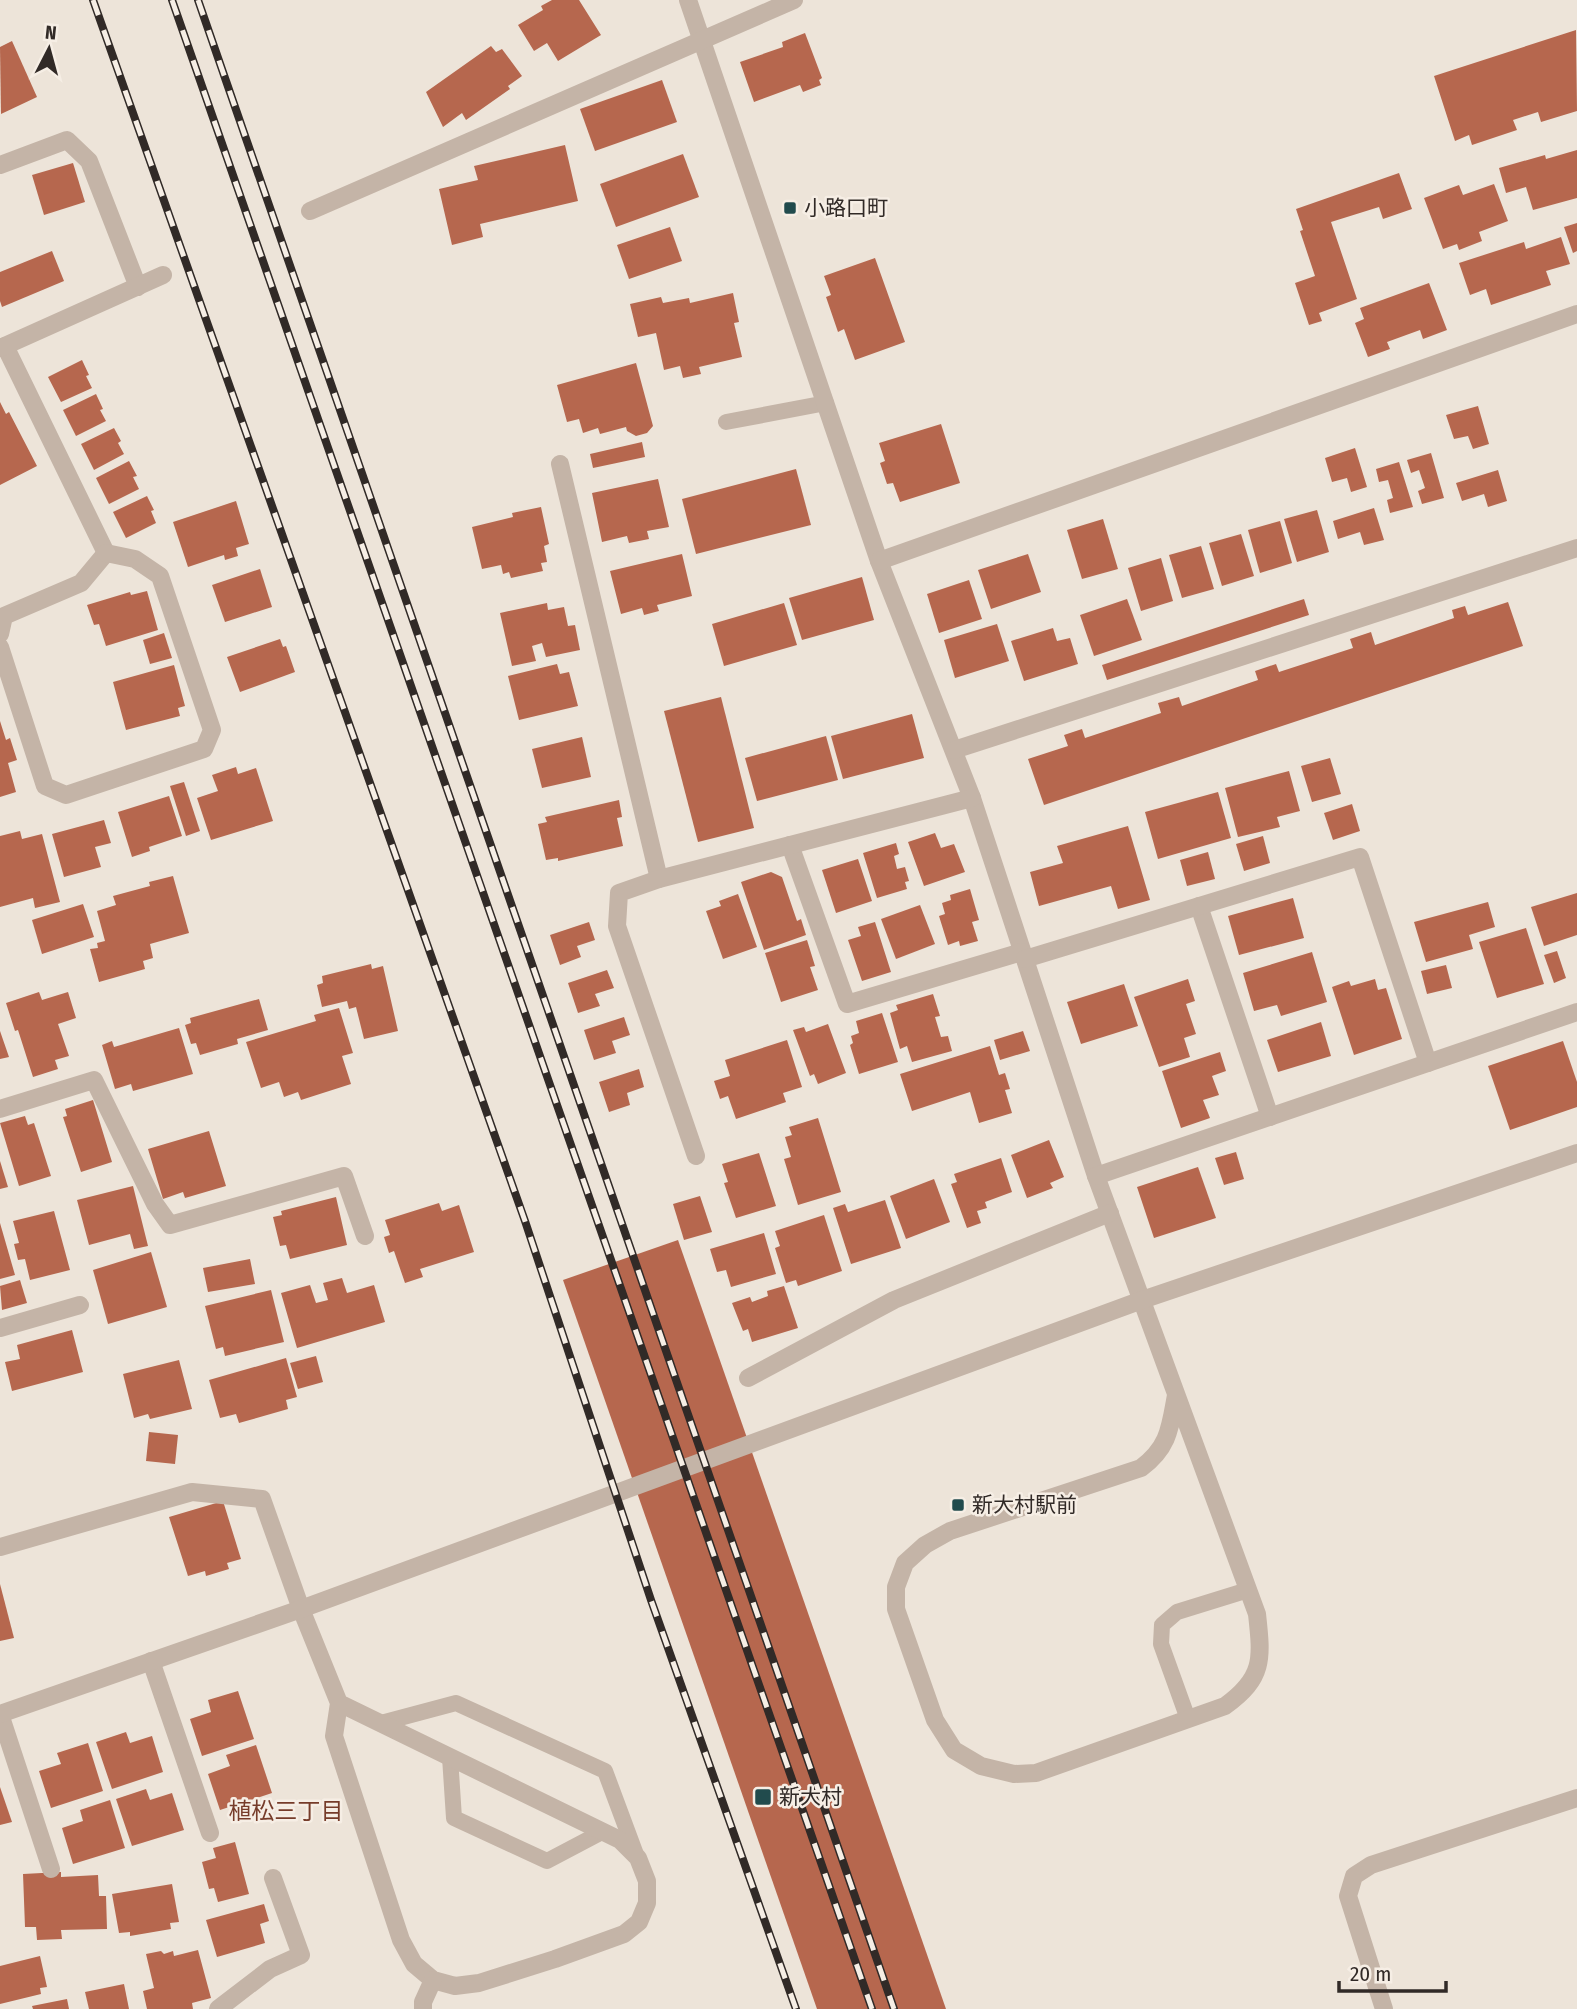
<svg xmlns="http://www.w3.org/2000/svg" width="1577" height="2009" font-family="'Fira Sans Condensed','Noto Sans JP',sans-serif">
<style>
.building{fill:#b6674e}
.lines{fill:none;stroke-linecap:round;stroke-linejoin:round}
.service{stroke:#c4b4a7;stroke-width:16}
.minor{stroke:#c4b4a7;stroke-width:18}
.tertiary{stroke:#c4b4a7;stroke-width:18}
.rail-casing{stroke:#312a27;stroke-width:8}
.rail{stroke:#f6eee5;stroke-width:5;stroke-dasharray:16;stroke-linecap:butt}
.poi-dot{fill:#214b4d;stroke:#f6eee5;stroke-width:2.5}
.labels{text-anchor:middle;stroke-width:5;stroke-linejoin:round;paint-order:stroke}
.poi-label{font-size:21px;fill:#312a27;stroke:#f6eee5;text-anchor:start}
.neighbourhood-label{font-size:23px;fill:#763c2a;stroke:#f6eee5}
</style>
<rect width="100%" height="100%" fill="#ede4d9"/>
<g class="building">
<polygon points="552,0 579,0 601,35 558,61 547,43 534,51 518,25 543,10 541,6"/>
<polygon points="1576,30 1577,111 1541,122 1538,112 1513,120 1517,130 1472,145 1469,135 1455,141 1434,76"/>
<polygon points="805,33 822,78 819,80 821,85 803,92 800,85 754,102 740,62 783,47 782,42"/>
<polygon points="12,41 37,97 1,114 0,47"/>
<polygon points="491,46 496,52 502,49 522,76 508,86 510,89 466,120 462,113 443,127 426,92"/>
<polygon points="662,80 677,122 595,151 580,109"/>
<polygon points="565,145 578,201 480,224 483,237 452,245 439,189 478,180 474,166"/>
<polygon points="1577,150 1577,198 1533,210 1526,187 1506,193 1499,168 1545,155 1546,159"/>
<polygon points="683,154 699,197 616,227 600,184"/>
<polygon points="73,163 85,202 44,215 32,175"/>
<polygon points="1399,173 1412,209 1383,219 1379,207 1331,222 1357,299 1319,313 1322,321 1309,325 1295,283 1315,276 1300,231 1303,230 1296,209"/>
<polygon points="1494,184 1508,221 1479,232 1482,241 1459,250 1457,244 1443,249 1424,198 1459,185 1463,195"/>
<polygon points="1577,223 1577,251 1573,253 1564,227"/>
<polygon points="670,227 682,261 629,279 617,245"/>
<polygon points="1561,237 1570,264 1546,271 1551,285 1491,305 1486,289 1470,295 1459,263 1524,242 1526,249"/>
<polygon points="52,251 64,281 2,307 0,301 0,272"/>
<polygon points="875,258 905,342 855,360 844,329 838,332 826,297 831,295 824,276"/>
<polygon points="1429,283 1447,330 1423,339 1420,330 1387,342 1390,349 1368,357 1355,323 1364,319 1360,308"/>
<polygon points="733,293 739,322 734,323 742,357 699,367 701,374 683,378 680,366 664,370 656,333 638,337 630,304 661,297 663,303 689,298 690,303"/>
<polygon points="82,360 89,375 86,376 92,388 61,402 48,377"/>
<polygon points="636,363 653,426 647,433 636,436 627,431 626,427 600,434 598,428 583,433 579,419 567,422 557,385"/>
<polygon points="96,394 103,409 100,410 106,421 76,436 63,410"/>
<polygon points="0,402 6,414 9,412 37,466 0,485"/>
<polygon points="1478,406 1489,444 1473,449 1468,436 1454,439 1446,415"/>
<polygon points="941,424 960,483 900,502 893,483 887,484 880,463 885,461 879,443"/>
<polygon points="114,428 121,441 118,443 124,454 94,470 81,444"/>
<polygon points="642,442 645,457 593,468 590,454"/>
<polygon points="1355,448 1367,487 1351,492 1347,478 1332,482 1325,458"/>
<polygon points="1431,453 1444,498 1422,504 1418,491 1425,488 1419,470 1411,473 1407,460"/>
<polygon points="129,461 137,476 133,477 139,489 109,504 96,478"/>
<polygon points="1399,462 1413,507 1390,513 1387,500 1393,498 1388,480 1379,482 1376,469"/>
<polygon points="796,469 811,525 696,554 682,499"/>
<polygon points="1498,470 1507,501 1488,507 1484,494 1462,501 1456,483"/>
<polygon points="658,479 669,527 647,531 649,539 629,543 627,536 602,542 592,493"/>
<polygon points="147,496 154,510 151,511 156,523 126,538 113,512"/>
<polygon points="236,501 249,544 236,548 238,556 225,560 224,555 188,567 173,522"/>
<polygon points="541,507 549,544 544,546 547,562 541,563 543,571 511,578 509,572 503,574 501,565 482,569 472,527 513,517 512,513"/>
<polygon points="1374,508 1384,540 1364,545 1360,532 1338,539 1333,521"/>
<polygon points="1317,510 1329,552 1297,562 1284,519"/>
<polygon points="1103,519 1118,569 1082,579 1067,530"/>
<polygon points="1280,521 1292,563 1260,573 1248,530"/>
<polygon points="1241,534 1254,576 1222,586 1209,543"/>
<polygon points="1201,546 1214,589 1182,598 1169,555"/>
<polygon points="682,554 692,596 657,605 659,611 644,615 642,608 621,614 610,571"/>
<polygon points="1028,554 1041,592 991,609 978,570"/>
<polygon points="1161,558 1173,601 1141,611 1128,568"/>
<polygon points="260,569 272,607 225,622 212,585"/>
<polygon points="862,577 874,620 802,640 789,598"/>
<polygon points="969,580 982,619 939,633 927,594"/>
<polygon points="147,591 158,630 106,646 99,624 94,625 87,605 130,592 131,595"/>
<polygon points="1127,599 1142,640 1094,656 1080,615"/>
<polygon points="1304,599 1309,615 1107,680 1102,665"/>
<polygon points="1508,602 1523,646 1044,805 1028,759 1068,746 1064,735 1082,729 1085,738 1161,713 1158,703 1179,697 1182,706 1258,680 1255,671 1276,664 1279,672 1353,648 1350,639 1371,632 1375,645 1454,618 1452,610 1465,606 1468,615"/>
<polygon points="547,603 548,610 564,607 568,626 575,625 580,650 546,657 542,643 532,646 536,661 512,666 500,613"/>
<polygon points="784,603 797,645 724,666 712,624"/>
<polygon points="997,624 1009,661 955,678 944,640"/>
<polygon points="1053,628 1057,641 1070,638 1078,664 1024,681 1011,641"/>
<polygon points="164,633 172,658 150,664 143,640"/>
<polygon points="280,639 283,647 286,646 295,672 240,692 227,657"/>
<polygon points="557,664 560,674 569,672 578,706 519,720 508,676"/>
<polygon points="174,665 185,706 178,708 180,716 126,730 113,682"/>
<polygon points="721,697 754,828 698,842 664,711"/>
<polygon points="912,714 924,758 843,779 831,736"/>
<polygon points="0,721 6,740 10,738 17,760 8,763 16,792 0,797"/>
<polygon points="826,736 838,780 757,801 745,758"/>
<polygon points="582,737 591,777 542,788 532,749"/>
<polygon points="1330,758 1341,794 1312,802 1301,766"/>
<polygon points="236,767 238,774 256,768 273,821 211,840 197,798 218,791 212,775"/>
<polygon points="1289,771 1300,811 1277,817 1280,827 1238,837 1225,788"/>
<polygon points="184,782 200,831 186,836 170,786"/>
<polygon points="1218,792 1231,838 1158,859 1145,812"/>
<polygon points="169,796 182,836 149,847 150,851 132,857 118,812"/>
<polygon points="619,800 622,817 617,818 623,846 558,861 558,858 546,860 538,824 547,822 545,817"/>
<polygon points="1352,804 1360,831 1333,840 1324,813"/>
<polygon points="104,820 111,843 95,847 101,867 64,877 52,834"/>
<polygon points="1128,826 1150,900 1118,909 1111,886 1039,906 1030,872 1063,863 1057,846"/>
<polygon points="20,831 22,839 42,834 60,902 35,908 33,898 0,907 0,836"/>
<polygon points="935,833 941,848 954,844 965,872 924,886 908,842"/>
<polygon points="1263,836 1270,863 1244,871 1236,844"/>
<polygon points="896,843 899,854 894,856 897,869 905,867 909,881 905,882 907,889 877,898 863,853"/>
<polygon points="1208,852 1215,879 1187,886 1180,860"/>
<polygon points="858,859 872,901 836,913 822,870"/>
<polygon points="771,872 782,877 797,921 801,919 806,935 764,950 741,882"/>
<polygon points="173,876 189,933 150,944 153,958 143,961 145,969 99,982 90,949 98,948 97,943 105,941 97,911 116,905 113,896 150,886 149,882"/>
<polygon points="970,889 979,920 972,922 978,941 960,946 959,941 948,945 939,916 945,914 942,903 951,900 950,895"/>
<polygon points="1577,893 1577,935 1544,946 1531,907"/>
<polygon points="738,894 757,947 723,959 706,911 721,906 719,901"/>
<polygon points="1293,898 1304,938 1239,955 1228,916"/>
<polygon points="1488,902 1495,927 1469,935 1473,949 1426,962 1414,922"/>
<polygon points="83,904 94,937 42,954 32,920"/>
<polygon points="920,905 935,944 896,959 881,919"/>
<polygon points="589,922 595,940 577,946 581,957 560,965 550,935"/>
<polygon points="875,922 891,972 862,981 848,940 861,936 858,927"/>
<polygon points="1526,928 1544,984 1497,998 1479,942"/>
<polygon points="807,940 815,966 810,967 818,990 781,1002 765,953"/>
<polygon points="1557,951 1566,978 1554,983 1544,955"/>
<polygon points="1312,952 1327,1002 1281,1016 1277,1005 1254,1011 1243,973"/>
<polygon points="371,964 372,969 383,966 398,1031 364,1039 356,1007 349,1009 347,1001 322,1007 317,985 323,983 322,976"/>
<polygon points="1446,965 1452,988 1427,994 1421,971"/>
<polygon points="607,970 614,988 595,994 600,1006 578,1013 568,983"/>
<polygon points="1188,979 1195,1001 1186,1004 1196,1034 1184,1038 1190,1057 1159,1067 1134,997"/>
<polygon points="1375,979 1378,990 1386,988 1402,1039 1354,1055 1332,987 1349,981 1351,986"/>
<polygon points="1124,984 1138,1026 1081,1044 1067,1002"/>
<polygon points="39,992 42,1000 68,992 76,1018 58,1024 69,1056 55,1060 58,1069 33,1077 18,1030 15,1031 6,1003"/>
<polygon points="933,994 940,1016 935,1017 941,1037 948,1036 952,1051 912,1062 907,1046 900,1049 890,1013 898,1010 896,1005"/>
<polygon points="259,999 268,1030 237,1039 238,1044 200,1055 196,1043 191,1044 185,1025 191,1023 190,1018"/>
<polygon points="339,1008 353,1053 342,1056 351,1084 301,1100 298,1092 284,1097 279,1082 261,1088 246,1042 316,1021 314,1015"/>
<polygon points="882,1013 898,1062 859,1074 850,1045 853,1043 851,1036 859,1033 856,1021"/>
<polygon points="624,1017 630,1035 612,1041 616,1053 594,1060 584,1030"/>
<polygon points="1321,1022 1331,1056 1278,1072 1267,1040"/>
<polygon points="828,1024 846,1073 818,1084 814,1074 810,1076 793,1030 804,1027 806,1032"/>
<polygon points="179,1028 193,1074 133,1091 131,1084 115,1089 102,1045 112,1041 114,1047"/>
<polygon points="0,1031 9,1057 0,1059"/>
<polygon points="1023,1031 1030,1051 1000,1060 994,1040"/>
<polygon points="787,1040 802,1087 783,1093 786,1102 736,1119 728,1096 720,1099 714,1081 730,1076 725,1060"/>
<polygon points="1563,1041 1577,1082 1577,1107 1510,1130 1488,1066"/>
<polygon points="990,1046 999,1075 1005,1073 1010,1089 1005,1090 1012,1113 979,1123 970,1092 912,1111 900,1074"/>
<polygon points="1220,1052 1226,1071 1212,1076 1219,1095 1203,1100 1210,1118 1181,1128 1162,1071"/>
<polygon points="639,1069 644,1087 627,1093 630,1105 609,1112 599,1082"/>
<polygon points="93,1100 112,1162 81,1172 63,1117 67,1116 65,1109"/>
<polygon points="25,1116 28,1125 34,1123 51,1176 19,1186 0,1123"/>
<polygon points="818,1118 841,1192 798,1205 784,1159 791,1157 785,1137 792,1135 789,1127"/>
<polygon points="209,1131 226,1186 185,1198 183,1192 163,1199 148,1149"/>
<polygon points="1049,1140 1064,1177 1050,1183 1053,1188 1027,1198 1011,1155"/>
<polygon points="1236,1152 1244,1179 1224,1185 1215,1158"/>
<polygon points="759,1153 776,1206 736,1218 724,1183 728,1182 722,1164"/>
<polygon points="1001,1158 1012,1192 985,1202 987,1208 977,1211 981,1223 967,1228 951,1184 957,1182 954,1174"/>
<polygon points="0,1161 8,1187 0,1189"/>
<polygon points="1198,1167 1216,1218 1154,1238 1137,1187"/>
<polygon points="934,1179 950,1222 906,1239 890,1196"/>
<polygon points="133,1186 148,1246 134,1249 130,1234 89,1245 77,1200"/>
<polygon points="700,1196 712,1232 684,1240 673,1204"/>
<polygon points="336,1197 347,1245 290,1259 286,1245 280,1246 273,1217 282,1215 281,1211"/>
<polygon points="885,1200 901,1248 851,1264 833,1208 845,1204 848,1212"/>
<polygon points="439,1203 442,1211 459,1205 474,1252 420,1269 423,1277 405,1283 394,1251 389,1253 384,1237 390,1235 385,1220"/>
<polygon points="54,1211 70,1270 30,1280 25,1259 18,1260 14,1244 19,1243 13,1221"/>
<polygon points="824,1215 842,1271 798,1286 796,1280 786,1283 775,1248 780,1246 775,1231"/>
<polygon points="0,1223 15,1275 0,1279"/>
<polygon points="764,1233 776,1274 731,1287 726,1270 717,1272 710,1249"/>
<polygon points="678,1240 946,2009 817,2009 563,1280"/>
<polygon points="151,1252 167,1307 108,1324 93,1270"/>
<polygon points="250,1259 255,1284 208,1292 203,1268"/>
<polygon points="342,1278 347,1293 374,1285 385,1322 297,1348 281,1293 310,1285 316,1303 328,1300 323,1283"/>
<polygon points="20,1280 27,1303 2,1310 0,1286"/>
<polygon points="784,1286 798,1328 752,1342 748,1329 743,1331 732,1303 750,1297 752,1302 768,1296 767,1291"/>
<polygon points="271,1290 284,1342 225,1356 223,1347 216,1349 205,1306"/>
<polygon points="72,1330 83,1372 12,1391 5,1362 20,1359 17,1345"/>
<polygon points="316,1356 323,1382 298,1389 290,1363"/>
<polygon points="286,1358 297,1397 286,1400 288,1409 239,1423 236,1414 220,1418 209,1380"/>
<polygon points="179,1360 192,1409 150,1419 148,1414 134,1418 123,1374"/>
<polygon points="149,1432 178,1435 175,1464 146,1461"/>
<polygon points="223,1501 241,1559 227,1563 229,1569 206,1576 205,1571 188,1576 169,1517"/>
<polygon points="0,1584 14,1638 0,1641"/>
<polygon points="238,1691 254,1739 202,1756 190,1719 211,1712 208,1700"/>
<polygon points="126,1732 130,1743 152,1736 163,1772 112,1789 96,1742"/>
<polygon points="88,1743 103,1791 51,1808 39,1771 61,1764 57,1753"/>
<polygon points="256,1745 272,1793 220,1810 208,1774 230,1766 226,1755"/>
<polygon points="0,1787 12,1822 0,1825"/>
<polygon points="146,1789 150,1800 172,1793 184,1830 132,1846 116,1799"/>
<polygon points="110,1800 125,1848 73,1864 62,1828 83,1821 80,1810"/>
<polygon points="235,1842 249,1894 218,1902 214,1888 209,1889 202,1862 216,1858 213,1848"/>
<polygon points="61,1872 61,1877 98,1875 99,1896 106,1896 107,1929 61,1930 62,1939 37,1940 36,1927 25,1927 23,1874"/>
<polygon points="172,1884 179,1922 170,1923 171,1929 130,1936 130,1932 119,1933 112,1894"/>
<polygon points="264,1904 269,1921 260,1924 265,1943 217,1957 206,1920"/>
<polygon points="198,1950 211,1998 192,2003 193,2009 147,2009 143,1991 154,1988 146,1954 161,1951 164,1954 173,1951 174,1956"/>
<polygon points="40,1956 47,1987 40,1988 41,1994 0,2004 0,1966"/>
<polygon points="124,1984 129,2009 89,2009 85,1992"/>
<polygon points="67,1999 69,2009 33,2009 32,2006"/>
</g>
<g class="lines">
<g class="service">
<polyline points="726,422 826,403"/>
<polyline points="1188,1719 1161,1644 1162,1625 1177,1612 1248,1590"/>
<polyline points="381,1723 456,1703 605,1771 637,1857"/>
<polyline points="450,1757 454,1818 547,1861 602,1832"/>
</g>
<g class="minor">
<path d="M688,0L879,561L972,798L1096,1176L1257,1614C1262,1659 1264,1678 1225,1706L1036,1773L1014,1774L981,1766L954,1750L935,1720L896,1609V1587L905,1563L925,1545L950,1531L1141,1468C1169,1447 1170,1428 1176,1395"/>
<polyline points="0,165 67,140 89,161 138,287"/>
<polyline points="310,211 794,0"/>
<polyline points="5,346 106,553"/>
<polyline points="0,348 163,275"/>
<polyline points="560,464 659,879"/>
<polyline points="879,561 1577,314"/>
<polyline points="0,634 4,616 81,583 106,553"/>
<polyline points="0,647 45,786 66,795 204,749 212,730 160,576 135,559 106,553"/>
<polyline points="954,750 1577,548"/>
<polyline points="790,845 847,1004 1022,952"/>
<polyline points="1199,906 1270,1117"/>
<polyline points="1025,959 1360,857 1428,1063"/>
<polyline points="0,1109 94,1080 155,1204 170,1225 344,1176 365,1236"/>
<polyline points="696,1156 617,926 619,893 659,879 972,798"/>
<polyline points="1096,1176 1577,1012"/>
<polyline points="0,1328 80,1305"/>
<polyline points="748,1378 894,1300 1110,1213"/>
<polyline points="0,1547 192,1492 262,1499 301,1609 339,1703 334,1736 401,1940 414,1964 433,1980 455,1986 479,1983 555,1959 624,1934 639,1922 647,1903 647,1881 638,1858 620,1840 339,1703"/>
<polyline points="151,1661 210,1833"/>
<polyline points="0,1714 51,1869"/>
<polyline points="218,2009 270,1969 301,1955 273,1878"/>
<polyline points="423,2009 423,2002 433,1980"/>
<polyline points="1384,2009 1348,1896 1354,1876 1371,1865 1577,1798"/>
</g>
<polyline class="tertiary" points="0,1714 301,1609 1142,1300 1577,1153"/>
<g class="rail-casing">
<g id="rail">
<polyline points="93,0 525,1221 651,1600 796,2009"/>
<polyline points="172,0 872,2009"/>
<polyline points="198,0 894,2009"/>
</g>
</g>
<use href="#rail" class="rail"/>
</g>
<g class="poi-dot">
<rect x="783" y="201" width="14" height="14" rx="3.5"/>
<rect x="951" y="1498" width="14" height="14" rx="3.5"/>
<rect x="754" y="1788" width="18" height="18" rx="3.5"/>
</g>
<g class="labels">
<g class="poi-label">
<text x="804" y="215">小路口町</text>
<text x="972" y="1512">新大村駅前</text>
<text x="779" y="1804">新大村</text>
</g>
<g class="neighbourhood-label">
<text x="286" y="1819">植松三丁目</text>
</g>
</g>
<g transform="translate(49 49) rotate(6)" stroke="#f6eee5" stroke-width="5" paint-order="stroke">
<path d="M0-5L12 26L0 18L-12 26Z" fill="#312a27"/>
<text y="-10" font-size="19" font-weight="bold" text-anchor="middle" fill="#312a27">N</text>
</g>
<path d="M1339 1981v10h107v-10" fill="none" stroke="#312a27" stroke-width="3.5"/>
<text x="1350" y="1981" font-size="21" fill="#312a27" stroke="#f6eee5" stroke-width="5" paint-order="stroke">20 m</text>
</svg>
